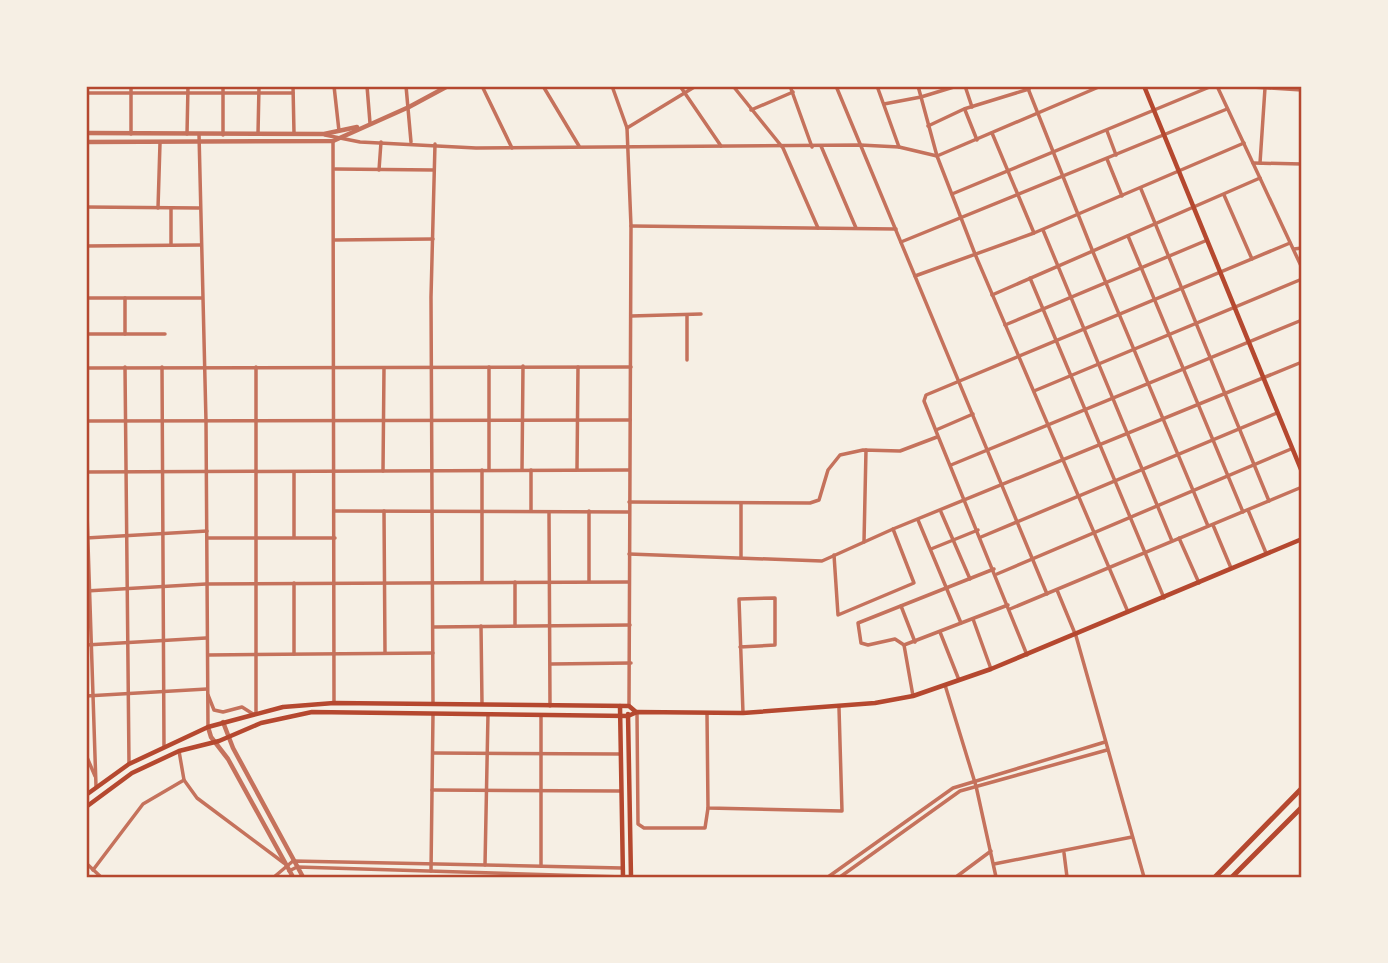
<svg xmlns="http://www.w3.org/2000/svg" width="1388" height="963" font-family="'Sofia Sans Condensed',sans-serif">
<style>
.lines{fill:none;stroke-linecap:round;stroke-linejoin:round}
.minor{stroke:#c5725c;stroke-width:3.5}
.tertiary{stroke:#c5725c;stroke-width:4.5}
.secondary{stroke:#b5482f;stroke-width:4.5}
.trunk{stroke:#b5482f;stroke-width:5}
.neatline{fill:none;stroke:#b5482f;stroke-width:2.5}
</style>
<rect width="100%" height="100%" fill="#f6efe4"/>
<g class="lines">
<g class="minor">
<polyline points="131,86 131,134"/>
<polyline points="293,86 294,133"/>
<polyline points="334,86 339,131"/>
<polyline points="367,86 370,123"/>
<polyline points="406,86 411,142"/>
<polyline points="482,86 512,148"/>
<polyline points="543,86 579,146"/>
<polyline points="612,86 627,128 631,226 629,706"/>
<polyline points="680,86 721,146"/>
<polyline points="733,86 783,148 818,228"/>
<polyline points="790,86 812,147"/>
<polyline points="836,86 1047,594"/>
<polyline points="877,86 899,147"/>
<polyline points="957,86 921,97 937,156 975,254 1128,612"/>
<polyline points="965,86 972,107"/>
<polyline points="1027,86 1093,252 1208,526"/>
<polyline points="1217,86 1302,268"/>
<polyline points="1236,86 1302,90"/>
<polyline points="86,93 293,93"/>
<polyline points="884,104 921,97 918,86"/>
<polyline points="751,110 793,92"/>
<polyline points="965,110 977,140"/>
<polyline points="928,126 964,109 1029,89"/>
<polyline points="627,128 696,86"/>
<polyline points="1107,131 1116,155"/>
<polyline points="992,133 1034,233"/>
<polyline points="187,134 188,86"/>
<polyline points="199,134 206,421 208,727"/>
<polyline points="258,134 259,86"/>
<polyline points="223,135 223,86"/>
<polyline points="325,135 360,142 476,148 860,145 899,147 937,156 1101,86"/>
<polyline points="333,141 334,703"/>
<polyline points="821,146 856,228"/>
<polyline points="1107,159 1122,196"/>
<polyline points="1253,163 1302,164"/>
<polyline points="1260,163 1265,88"/>
<polyline points="335,169 434,170"/>
<polyline points="379,170 381,142"/>
<polyline points="1141,189 1269,501"/>
<polyline points="952,194 1212,86"/>
<polyline points="1224,195 1252,259"/>
<polyline points="86,207 199,208"/>
<polyline points="158,208 160,143"/>
<polyline points="171,208 171,245"/>
<polyline points="631,226 896,229"/>
<polyline points="1043,230 1172,541"/>
<polyline points="1128,236 1243,512"/>
<polyline points="334,240 433,239"/>
<polyline points="901,242 1227,109"/>
<polyline points="86,246 200,245"/>
<polyline points="1294,249 1302,248"/>
<polyline points="915,276 1034,233 1244,143"/>
<polyline points="1030,278 1164,598"/>
<polyline points="992,295 1260,178"/>
<polyline points="86,298 202,298"/>
<polyline points="125,298 125,334"/>
<polyline points="687,315 687,360"/>
<polyline points="631,316 701,314"/>
<polyline points="1005,325 1205,241"/>
<polyline points="86,334 165,334"/>
<polyline points="125,367 129,764"/>
<polyline points="162,367 164,747"/>
<polyline points="256,367 256,713"/>
<polyline points="489,367 489,470"/>
<polyline points="86,368 631,367"/>
<polyline points="1034,391 1302,279"/>
<polyline points="86,421 630,420"/>
<polyline points="936,430 973,414"/>
<polyline points="951,465 1302,320"/>
<polyline points="577,469 578,367"/>
<polyline points="522,470 523,366"/>
<polyline points="383,471 384,368"/>
<polyline points="86,472 629,470"/>
<polyline points="86,483 96,786"/>
<polyline points="629,502 810,503 819,500 828,470 840,455 863,450 900,451 937,437"/>
<polyline points="1248,510 1266,553"/>
<polyline points="335,511 629,512"/>
<polyline points="384,511 385,653"/>
<polyline points="531,511 531,470"/>
<polyline points="549,512 550,706"/>
<polyline points="941,512 970,579"/>
<polyline points="918,520 961,623"/>
<polyline points="1213,525 1231,568"/>
<polyline points="294,537 294,472"/>
<polyline points="981,537 1277,413"/>
<polyline points="86,538 207,531"/>
<polyline points="207,538 335,538"/>
<polyline points="1179,538 1199,583"/>
<polyline points="864,542 866,450"/>
<polyline points="931,549 978,530"/>
<polyline points="629,554 822,561 893,529 1302,362"/>
<polyline points="834,555 838,615 914,583 893,529"/>
<polyline points="741,557 741,504"/>
<polyline points="997,574 1291,449"/>
<polyline points="589,581 589,511"/>
<polyline points="482,582 482,470"/>
<polyline points="1057,590 1076,636 1144,877"/>
<polyline points="86,591 206,584 629,582"/>
<polyline points="901,606 915,642"/>
<polyline points="1010,609 1302,487"/>
<polyline points="973,619 991,669"/>
<polyline points="481,626 482,704"/>
<polyline points="515,626 515,582"/>
<polyline points="433,627 630,625"/>
<polyline points="940,632 959,680"/>
<polyline points="86,645 206,638"/>
<polyline points="904,645 1008,605"/>
<polyline points="740,647 775,645 775,598 739,599 743,713"/>
<polyline points="294,654 294,583"/>
<polyline points="208,655 433,653"/>
<polyline points="1027,655 938,436 924,401 926,395 1290,243"/>
<polyline points="551,664 631,663"/>
<polyline points="945,685 976,786 996,877"/>
<polyline points="208,695 214,710 223,712 242,707 253,714"/>
<polyline points="86,696 207,689"/>
<polyline points="913,696 904,645 895,639 868,645 861,643 858,623 994,569"/>
<polyline points="433,703 431,297 435,144"/>
<polyline points="637,713 638,824 644,828 705,828 708,808"/>
<polyline points="707,714 708,808 842,811 839,708"/>
<polyline points="179,751 184,780 197,798 284,863"/>
<polyline points="433,753 620,754"/>
<polyline points="86,755 95,776"/>
<polyline points="432,790 621,791"/>
<polyline points="1064,853 1067,877"/>
<polyline points="86,863 101,877"/>
<polyline points="994,864 1132,837"/>
<polyline points="485,865 488,714"/>
<polyline points="541,866 541,715"/>
<polyline points="93,870 143,804 184,780"/>
<polyline points="289,871 297,867 623,877"/>
<polyline points="431,871 433,714"/>
<polyline points="274,877 293,861 622,868"/>
<polyline points="828,877 953,788 1105,742"/>
<polyline points="840,877 960,791 1107,750"/>
<polyline points="956,877 991,851"/>
</g>
<g class="tertiary">
<polyline points="86,133 324,134 357,127"/>
<polyline points="86,142 333,141 409,107 448,86"/>
<polyline points="223,722 233,748 303,877"/>
<polyline points="208,727 211,737 228,759 293,877"/>
</g>
<g class="secondary">
<polyline points="1144,86 1302,472"/>
<polyline points="620,706 623,877"/>
<polyline points="628,714 631,877"/>
<polyline points="86,795 129,764 208,727 283,707 334,703 629,706 636,712"/>
<polyline points="86,807 132,773 179,751 219,741 261,723 312,712 628,716 637,712 743,713 875,703 913,696 991,669 1302,539"/>
</g>
<g class="trunk">
<polyline points="1215,877 1302,788"/>
<polyline points="1232,877 1302,807"/>
</g>
</g>
<rect width="1388" height="963" fill="none" stroke="#f6efe4" stroke-width="175"/>
<rect x="88" y="88" width="1212" height="788" class="neatline"/>
</svg>
